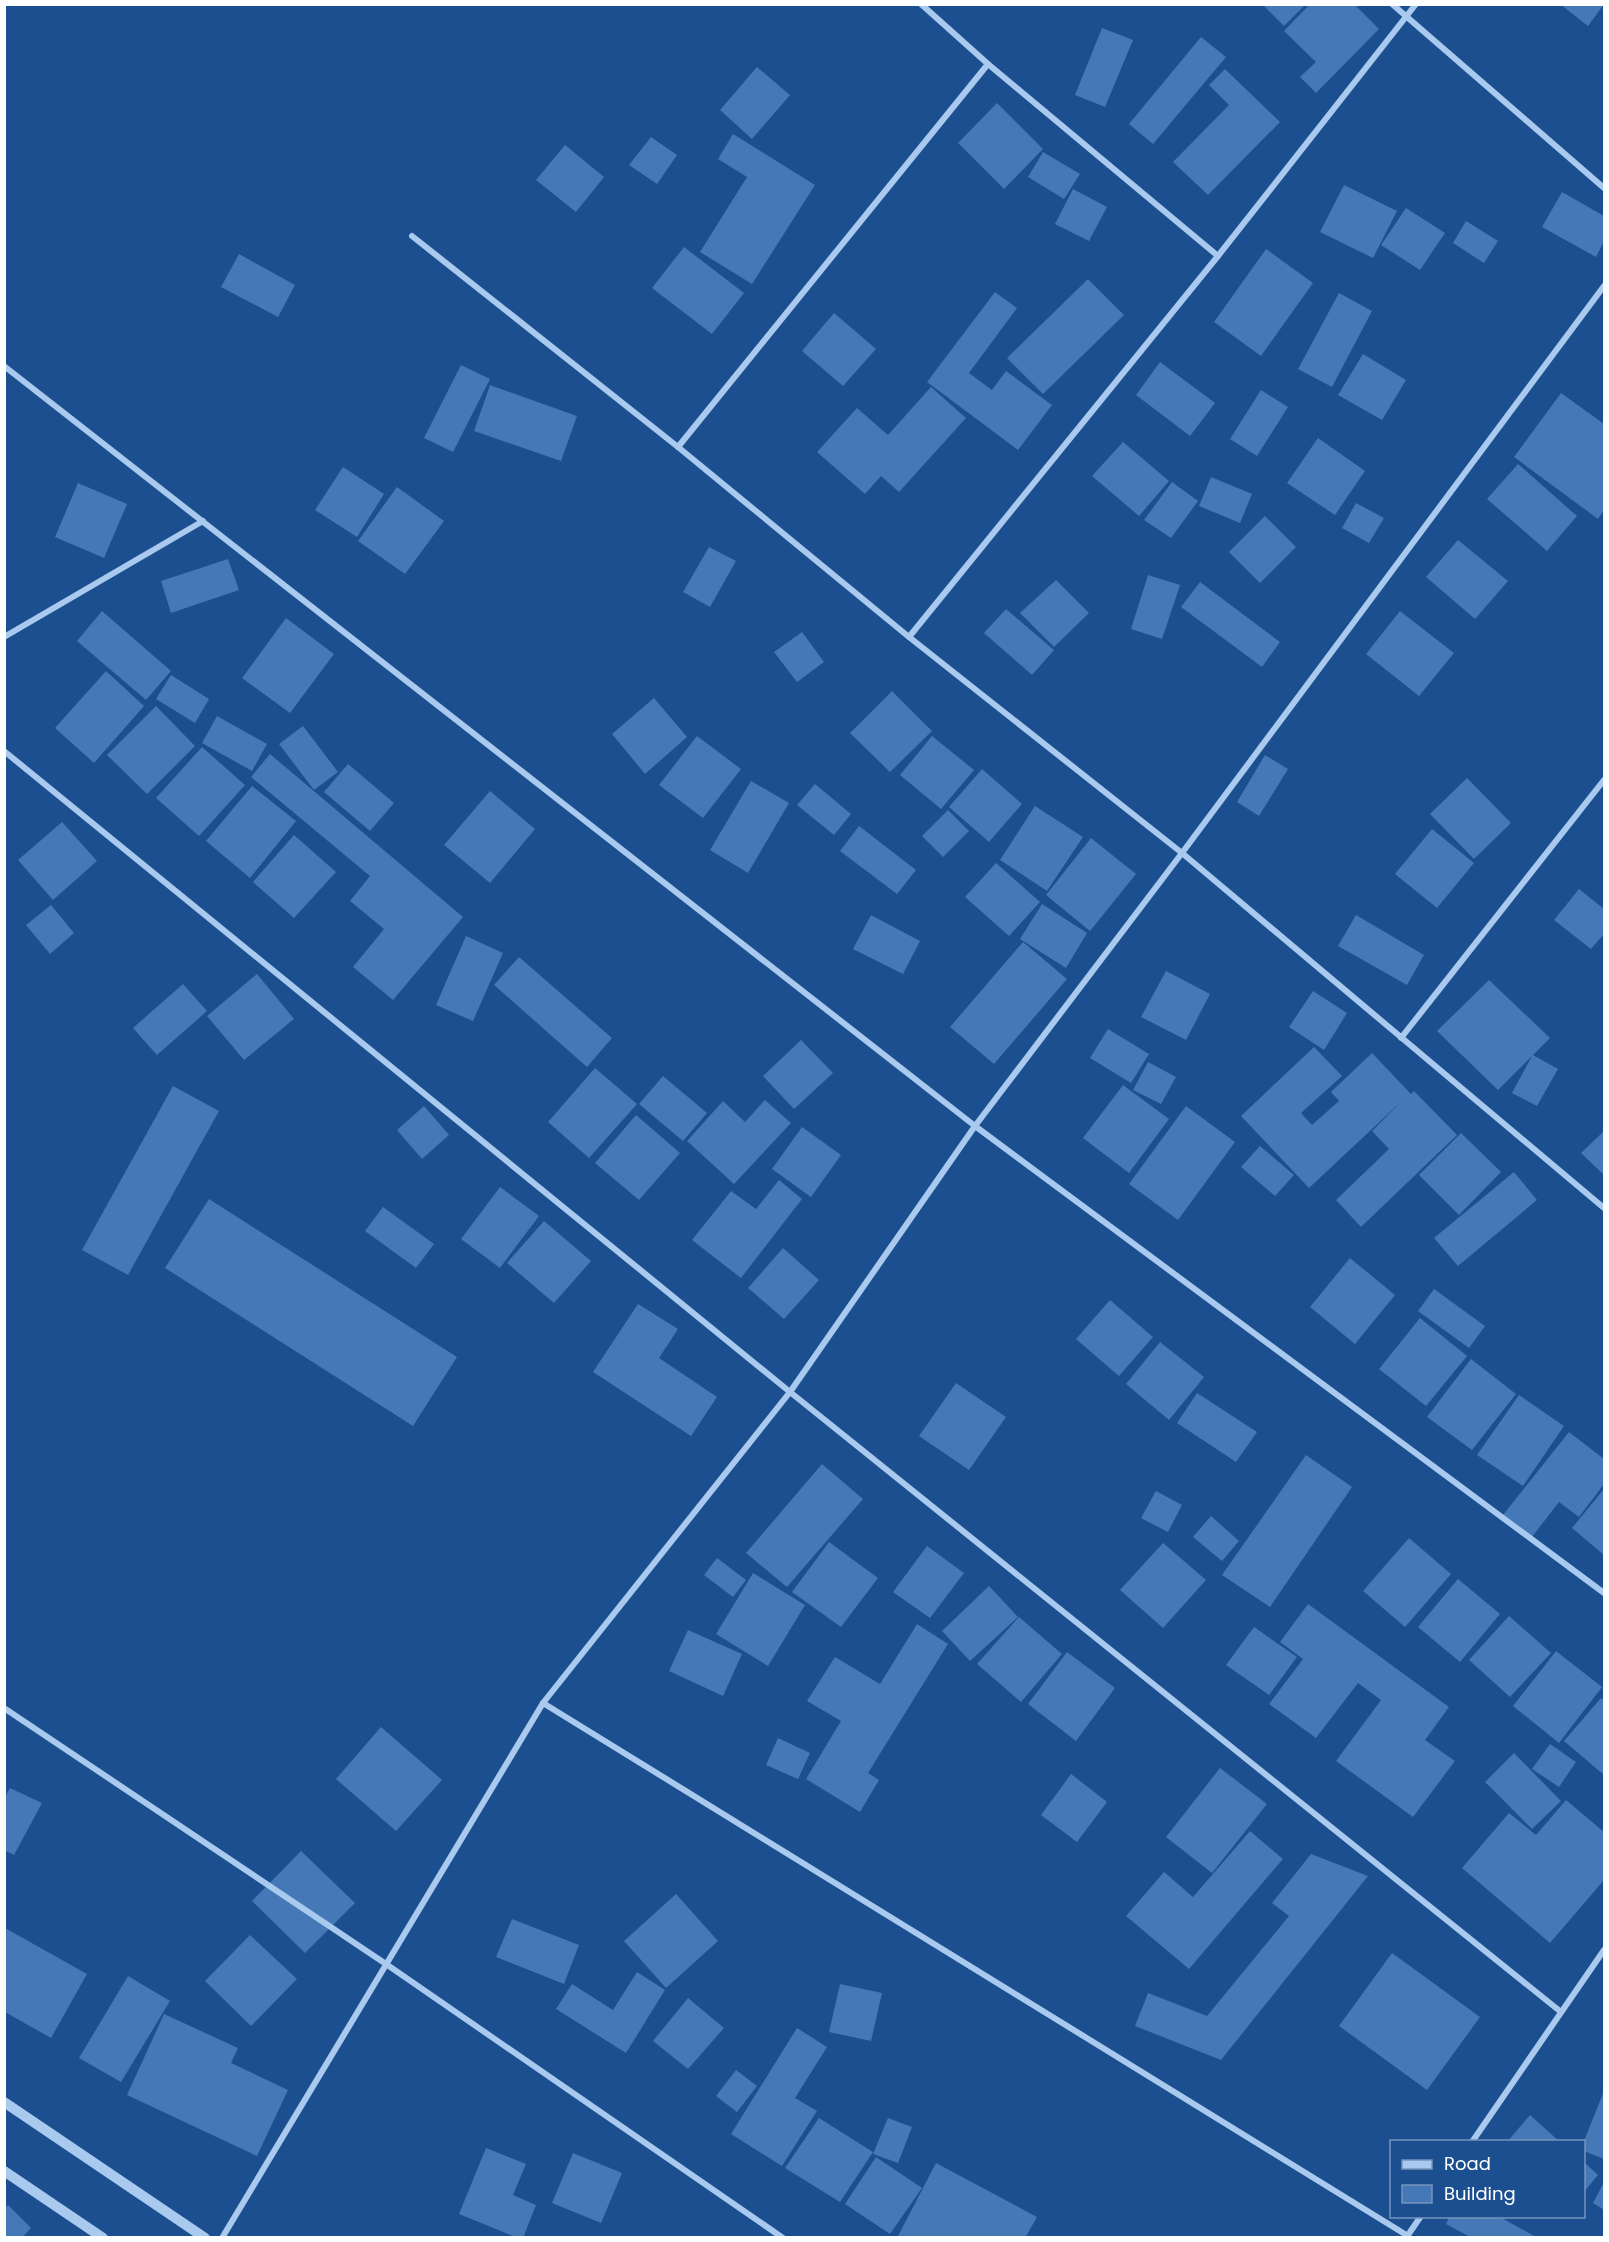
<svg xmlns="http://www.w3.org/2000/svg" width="1609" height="2242" font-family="Poppins,sans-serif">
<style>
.building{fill:#4478b7}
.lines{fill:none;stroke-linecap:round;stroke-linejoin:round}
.minor{stroke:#a9c9ee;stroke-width:6}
.tertiary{stroke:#a9c9ee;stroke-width:10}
</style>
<rect width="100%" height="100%" fill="#1b4f8f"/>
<g class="building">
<polygon points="1262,4 1306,4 1284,26"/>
<polygon points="1310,4 1354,4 1379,29 1316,93 1300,77 1316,62 1284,31"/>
<polygon points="1560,4 1604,4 1588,26"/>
<polygon points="1102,28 1133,40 1105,107 1075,95"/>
<polygon points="1201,37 1226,57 1153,144 1129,124"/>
<polygon points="757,67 790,95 752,139 720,110"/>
<polygon points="1225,69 1280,122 1208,195 1173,162 1229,105 1209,85"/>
<polygon points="997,103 1043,149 1004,189 958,143"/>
<polygon points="733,134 815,185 752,284 700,252 747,177 718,159"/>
<polygon points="651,137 677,155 657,184 629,165"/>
<polygon points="565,145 604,177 576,212 536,180"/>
<polygon points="1043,152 1080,174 1064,199 1028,177"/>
<polygon points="1344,185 1397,211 1373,258 1320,232"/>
<polygon points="1073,189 1107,207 1089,241 1055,224"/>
<polygon points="1562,192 1604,216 1604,241 1596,257 1542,227"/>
<polygon points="1406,208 1445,233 1420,270 1381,245"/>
<polygon points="1466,221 1498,241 1484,263 1453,243"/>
<polygon points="684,247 744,293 712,334 652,288"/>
<polygon points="1266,249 1313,283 1261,356 1214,322"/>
<polygon points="239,254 295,285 278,317 221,287"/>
<polygon points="1088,279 1124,315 1043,394 1007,358"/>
<polygon points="995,292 1017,308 969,373 992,390 1006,371 1052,405 1018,450 927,382"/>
<polygon points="1339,293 1372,311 1332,387 1298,369"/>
<polygon points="834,313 876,349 843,386 802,351"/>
<polygon points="1363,354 1406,380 1382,420 1338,395"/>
<polygon points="1160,362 1215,403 1190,436 1136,395"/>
<polygon points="461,365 490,379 453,452 424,438"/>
<polygon points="490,385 577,416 561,461 474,431"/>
<polygon points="931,387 966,418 899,492 881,476 865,494 817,452 857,408 888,435"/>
<polygon points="1261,390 1288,407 1257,456 1230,439"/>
<polygon points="1561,393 1604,424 1604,510 1598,519 1514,457"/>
<polygon points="1318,438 1365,471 1335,515 1287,483"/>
<polygon points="1123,442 1169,481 1139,516 1092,476"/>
<polygon points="1518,464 1577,516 1547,551 1487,499"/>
<polygon points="343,467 384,494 357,537 315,510"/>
<polygon points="1211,477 1252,494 1240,523 1199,506"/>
<polygon points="1172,482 1198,501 1171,538 1144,520"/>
<polygon points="78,483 127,504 104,558 55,537"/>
<polygon points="397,487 444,521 405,574 358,541"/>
<polygon points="1356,503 1384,518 1369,543 1342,528"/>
<polygon points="1265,516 1296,547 1260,583 1229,552"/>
<polygon points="1458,540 1508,581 1475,619 1426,577"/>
<polygon points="709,547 736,561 710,607 683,592"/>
<polygon points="228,559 239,590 171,613 161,581"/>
<polygon points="1148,575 1180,585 1162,639 1131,629"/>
<polygon points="1056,580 1089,613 1054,647 1020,613"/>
<polygon points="1200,582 1280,642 1262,667 1181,607"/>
<polygon points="1006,609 1054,650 1032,675 984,633"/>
<polygon points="102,611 171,671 146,700 77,641"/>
<polygon points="1400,611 1454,653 1419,696 1366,654"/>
<polygon points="286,618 334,654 290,713 242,678"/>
<polygon points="802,632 824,662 797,682 774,652"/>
<polygon points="106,671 144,706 94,763 55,728"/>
<polygon points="171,675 209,699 195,723 156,699"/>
<polygon points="892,691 932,731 890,772 850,733"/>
<polygon points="654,698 687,737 645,774 612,734"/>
<polygon points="156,706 195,746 147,794 107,755"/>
<polygon points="217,716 267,744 252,771 202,743"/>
<polygon points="303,726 338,772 314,790 279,744"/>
<polygon points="697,736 741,769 703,818 659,785"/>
<polygon points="932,736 974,770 941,809 900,775"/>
<polygon points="202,747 245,785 199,836 156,798"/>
<polygon points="270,754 463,917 393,1000 353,967 384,929 350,901 370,876 251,777"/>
<polygon points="1265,755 1288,769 1259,816 1237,802"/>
<polygon points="348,764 394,803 370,831 324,792"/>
<polygon points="982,769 1022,804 989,842 949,807"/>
<polygon points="1467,778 1511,823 1474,859 1430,814"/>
<polygon points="751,781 789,803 748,873 710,850"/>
<polygon points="815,784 851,814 834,835 797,805"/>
<polygon points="252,786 296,821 250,878 206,841"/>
<polygon points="490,791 535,829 490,883 444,845"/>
<polygon points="1035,806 1083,837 1047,891 1000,860"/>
<polygon points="948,810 969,831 943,857 922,836"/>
<polygon points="62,822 97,861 53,900 18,860"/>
<polygon points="859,826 916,870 897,894 840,851"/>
<polygon points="1432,829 1474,863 1437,908 1395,874"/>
<polygon points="294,835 336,872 294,918 253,882"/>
<polygon points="1091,838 1136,874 1090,931 1046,895"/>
<polygon points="996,863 1040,902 1009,936 965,897"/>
<polygon points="1579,889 1604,909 1604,934 1591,949 1554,920"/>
<polygon points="1042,904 1087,933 1066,968 1020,939"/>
<polygon points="51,905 74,933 50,954 26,925"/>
<polygon points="871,915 920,941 903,974 853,949"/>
<polygon points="1356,915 1424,955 1407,985 1338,946"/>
<polygon points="466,936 503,953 473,1021 436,1005"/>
<polygon points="1023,942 1067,979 994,1064 950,1027"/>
<polygon points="519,957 612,1038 587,1067 494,985"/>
<polygon points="1166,971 1210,994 1186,1040 1141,1017"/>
<polygon points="257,974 294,1019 244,1060 207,1016"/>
<polygon points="1489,980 1550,1038 1533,1055 1558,1069 1537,1106 1512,1093 1532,1056 1498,1090 1437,1031"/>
<polygon points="183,984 207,1011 157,1055 133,1028"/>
<polygon points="1313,991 1347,1013 1324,1050 1289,1027"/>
<polygon points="1108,1029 1149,1054 1131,1083 1090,1058"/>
<polygon points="801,1040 833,1073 794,1109 763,1076"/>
<polygon points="1314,1047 1342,1076 1301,1113 1312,1125 1339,1101 1331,1092 1372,1053 1411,1094 1414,1091 1457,1135 1361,1227 1336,1200 1389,1149 1372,1131 1403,1100 1309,1188 1241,1116"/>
<polygon points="1148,1062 1176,1077 1161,1104 1133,1090"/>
<polygon points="595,1068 637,1104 589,1158 548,1122"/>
<polygon points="663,1076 707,1113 683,1141 639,1104"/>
<polygon points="1123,1085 1169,1119 1129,1173 1083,1138"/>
<polygon points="173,1086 219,1111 128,1275 82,1250"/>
<polygon points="765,1100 791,1123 734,1184 687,1141 723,1101 745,1122"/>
<polygon points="424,1106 449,1135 422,1159 397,1130"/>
<polygon points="1186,1106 1235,1142 1178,1220 1129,1184"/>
<polygon points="636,1115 680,1153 639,1200 595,1163"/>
<polygon points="802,1127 841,1155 811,1197 772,1169"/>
<polygon points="1603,1132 1604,1133 1604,1175 1581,1153"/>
<polygon points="1461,1133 1501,1172 1459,1215 1419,1175"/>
<polygon points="1260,1146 1294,1175 1275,1196 1241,1167"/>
<polygon points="1514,1172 1537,1200 1458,1266 1434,1238"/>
<polygon points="779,1180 802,1199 741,1278 692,1240 731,1191 756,1209"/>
<polygon points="500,1187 539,1216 500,1268 461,1239"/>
<polygon points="209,1199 457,1357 413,1426 165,1268"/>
<polygon points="383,1207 434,1244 416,1268 365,1231"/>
<polygon points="544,1221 591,1261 554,1303 507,1263"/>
<polygon points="783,1248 819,1280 784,1319 748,1288"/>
<polygon points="1350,1258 1395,1295 1355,1344 1310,1307"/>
<polygon points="1434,1289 1485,1326 1469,1348 1418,1311"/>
<polygon points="1110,1300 1153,1337 1119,1376 1076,1339"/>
<polygon points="638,1304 678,1329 659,1358 717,1397 691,1436 593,1372"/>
<polygon points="1420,1318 1467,1356 1426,1406 1379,1369"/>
<polygon points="1160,1342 1204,1377 1169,1420 1126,1384"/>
<polygon points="1471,1359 1516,1394 1472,1450 1427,1417"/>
<polygon points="956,1383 1006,1417 969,1470 919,1436"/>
<polygon points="1197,1393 1257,1432 1236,1462 1177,1423"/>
<polygon points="1519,1395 1564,1426 1523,1486 1477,1455"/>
<polygon points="1569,1432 1604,1459 1604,1484 1579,1517 1559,1502 1532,1537 1503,1515"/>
<polygon points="1306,1455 1352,1487 1270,1607 1222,1575"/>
<polygon points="822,1464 863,1499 787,1587 746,1553"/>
<polygon points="1604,1489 1604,1555 1572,1528"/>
<polygon points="1156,1491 1182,1505 1168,1532 1141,1518"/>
<polygon points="1211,1516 1239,1541 1222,1561 1193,1537"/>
<polygon points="1409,1538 1451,1574 1405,1627 1363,1591"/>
<polygon points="829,1542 878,1578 841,1627 792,1592"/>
<polygon points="1163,1543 1206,1580 1163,1628 1120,1590"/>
<polygon points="927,1546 964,1573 930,1618 893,1592"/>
<polygon points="717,1558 746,1580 733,1597 704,1575"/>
<polygon points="753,1573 805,1605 768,1666 716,1634"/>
<polygon points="1458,1579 1500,1614 1460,1662 1418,1627"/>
<polygon points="989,1586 1018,1617 970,1661 942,1631"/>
<polygon points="1308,1604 1449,1707 1425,1740 1455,1761 1413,1817 1336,1761 1381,1700 1358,1683 1316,1738 1269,1704 1303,1659 1280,1642"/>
<polygon points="1509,1616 1551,1653 1510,1697 1469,1660"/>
<polygon points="1019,1617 1062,1654 1021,1702 977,1664"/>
<polygon points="917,1624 948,1644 868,1773 879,1780 860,1812 806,1779 841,1721 807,1701 835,1657 880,1684"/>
<polygon points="1254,1627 1297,1657 1269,1695 1226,1665"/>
<polygon points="688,1630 742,1654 723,1696 669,1671"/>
<polygon points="1556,1651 1602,1687 1559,1743 1513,1706"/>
<polygon points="1067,1652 1115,1688 1076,1741 1028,1704"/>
<polygon points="1601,1698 1604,1701 1604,1775 1564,1741"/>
<polygon points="381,1727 442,1780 396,1831 336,1779"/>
<polygon points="778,1738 810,1753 798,1779 766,1765"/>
<polygon points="1550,1744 1576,1762 1559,1787 1532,1769"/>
<polygon points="1514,1753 1561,1801 1532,1829 1485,1782"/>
<polygon points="1220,1768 1267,1804 1212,1873 1166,1837"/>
<polygon points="1071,1774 1107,1802 1077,1842 1041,1815"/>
<polygon points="10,1788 42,1803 14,1855 4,1850 4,1799"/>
<polygon points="1566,1800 1604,1832 1604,1880 1550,1943 1462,1868 1509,1813 1536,1835"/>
<polygon points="1250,1831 1283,1859 1189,1969 1126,1916 1164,1872 1193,1897"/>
<polygon points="301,1851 355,1903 305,1953 252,1901"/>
<polygon points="1311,1854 1368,1876 1221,2060 1135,2026 1148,1993 1207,2016 1289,1916 1272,1903"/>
<polygon points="676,1894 718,1941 666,1988 624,1941"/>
<polygon points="512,1919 579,1945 564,1984 496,1957"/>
<polygon points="5,1928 87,1974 51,2038 5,2012"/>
<polygon points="250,1935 297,1979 251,2026 205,1981"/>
<polygon points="1392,1953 1480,2017 1427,2090 1339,2026"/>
<polygon points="637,1972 665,1990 626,2053 556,2009 572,1984 613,2010"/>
<polygon points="128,1976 170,2001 121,2082 79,2058"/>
<polygon points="840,1984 882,1993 871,2041 829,2032"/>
<polygon points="688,1998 724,2028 688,2069 653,2041"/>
<polygon points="164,2014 238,2048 231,2063 288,2090 257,2156 127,2095"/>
<polygon points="797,2028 827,2047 795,2098 817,2111 782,2166 731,2134"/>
<polygon points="736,2070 757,2086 737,2112 716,2096"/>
<polygon points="1604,2091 1604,2159 1584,2151 1584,2141"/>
<polygon points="1530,2115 1560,2142 1507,2142"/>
<polygon points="819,2118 873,2152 840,2202 785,2168"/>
<polygon points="888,2118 912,2127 898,2163 873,2154"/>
<polygon points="486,2148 526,2164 513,2195 536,2205 523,2238 518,2238 459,2214"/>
<polygon points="573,2153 622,2173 601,2223 552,2203"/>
<polygon points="876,2157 922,2188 890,2234 845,2204"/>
<polygon points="1584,2162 1598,2175 1584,2192"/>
<polygon points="936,2163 1037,2217 1025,2238 897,2238"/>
<polygon points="1604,2182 1604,2210 1593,2203"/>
<polygon points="8,2205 31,2228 22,2238 4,2237 4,2209"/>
<polygon points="1450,2216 1498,2216 1538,2238 1472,2238 1446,2224"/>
</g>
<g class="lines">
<g class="minor">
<polyline points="921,4 988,64 1218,256"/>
<polyline points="1392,4 1604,188"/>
<polyline points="412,236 678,447 909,637 1182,853 1604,1208"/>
<polyline points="4,366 975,1126 1604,1593"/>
<polyline points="678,447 988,64"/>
<polyline points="4,637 203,521"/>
<polyline points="909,637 1218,256 1416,4"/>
<polyline points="4,751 790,1392 1561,2012"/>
<polyline points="1401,1038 1604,780"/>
<polyline points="543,1703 1408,2236"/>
<polyline points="4,1708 386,1964 783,2238"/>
<polyline points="1472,2142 1604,1950"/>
<polyline points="222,2238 543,1703 790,1392 975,1126 1182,853 1604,286"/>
<polyline points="1406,2238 1421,2216"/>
</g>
<g class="tertiary">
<polyline points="4,2102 205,2238"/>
<polyline points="4,2171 103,2238"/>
</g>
</g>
<rect width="1609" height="2242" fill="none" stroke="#ffffff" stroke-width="12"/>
<rect x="1390" y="2140" width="195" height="78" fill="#1b4f8f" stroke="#7695bc" stroke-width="1.5"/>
<rect x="1402" y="2160" width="30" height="9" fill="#a9c9ee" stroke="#7695bc" stroke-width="1.5"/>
<text x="1444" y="2170" font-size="18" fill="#ffffff">Road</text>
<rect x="1402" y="2185" width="30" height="18" fill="#4478b7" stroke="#7695bc" stroke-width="1.5"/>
<text x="1444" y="2200" font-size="18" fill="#ffffff">Building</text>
</svg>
